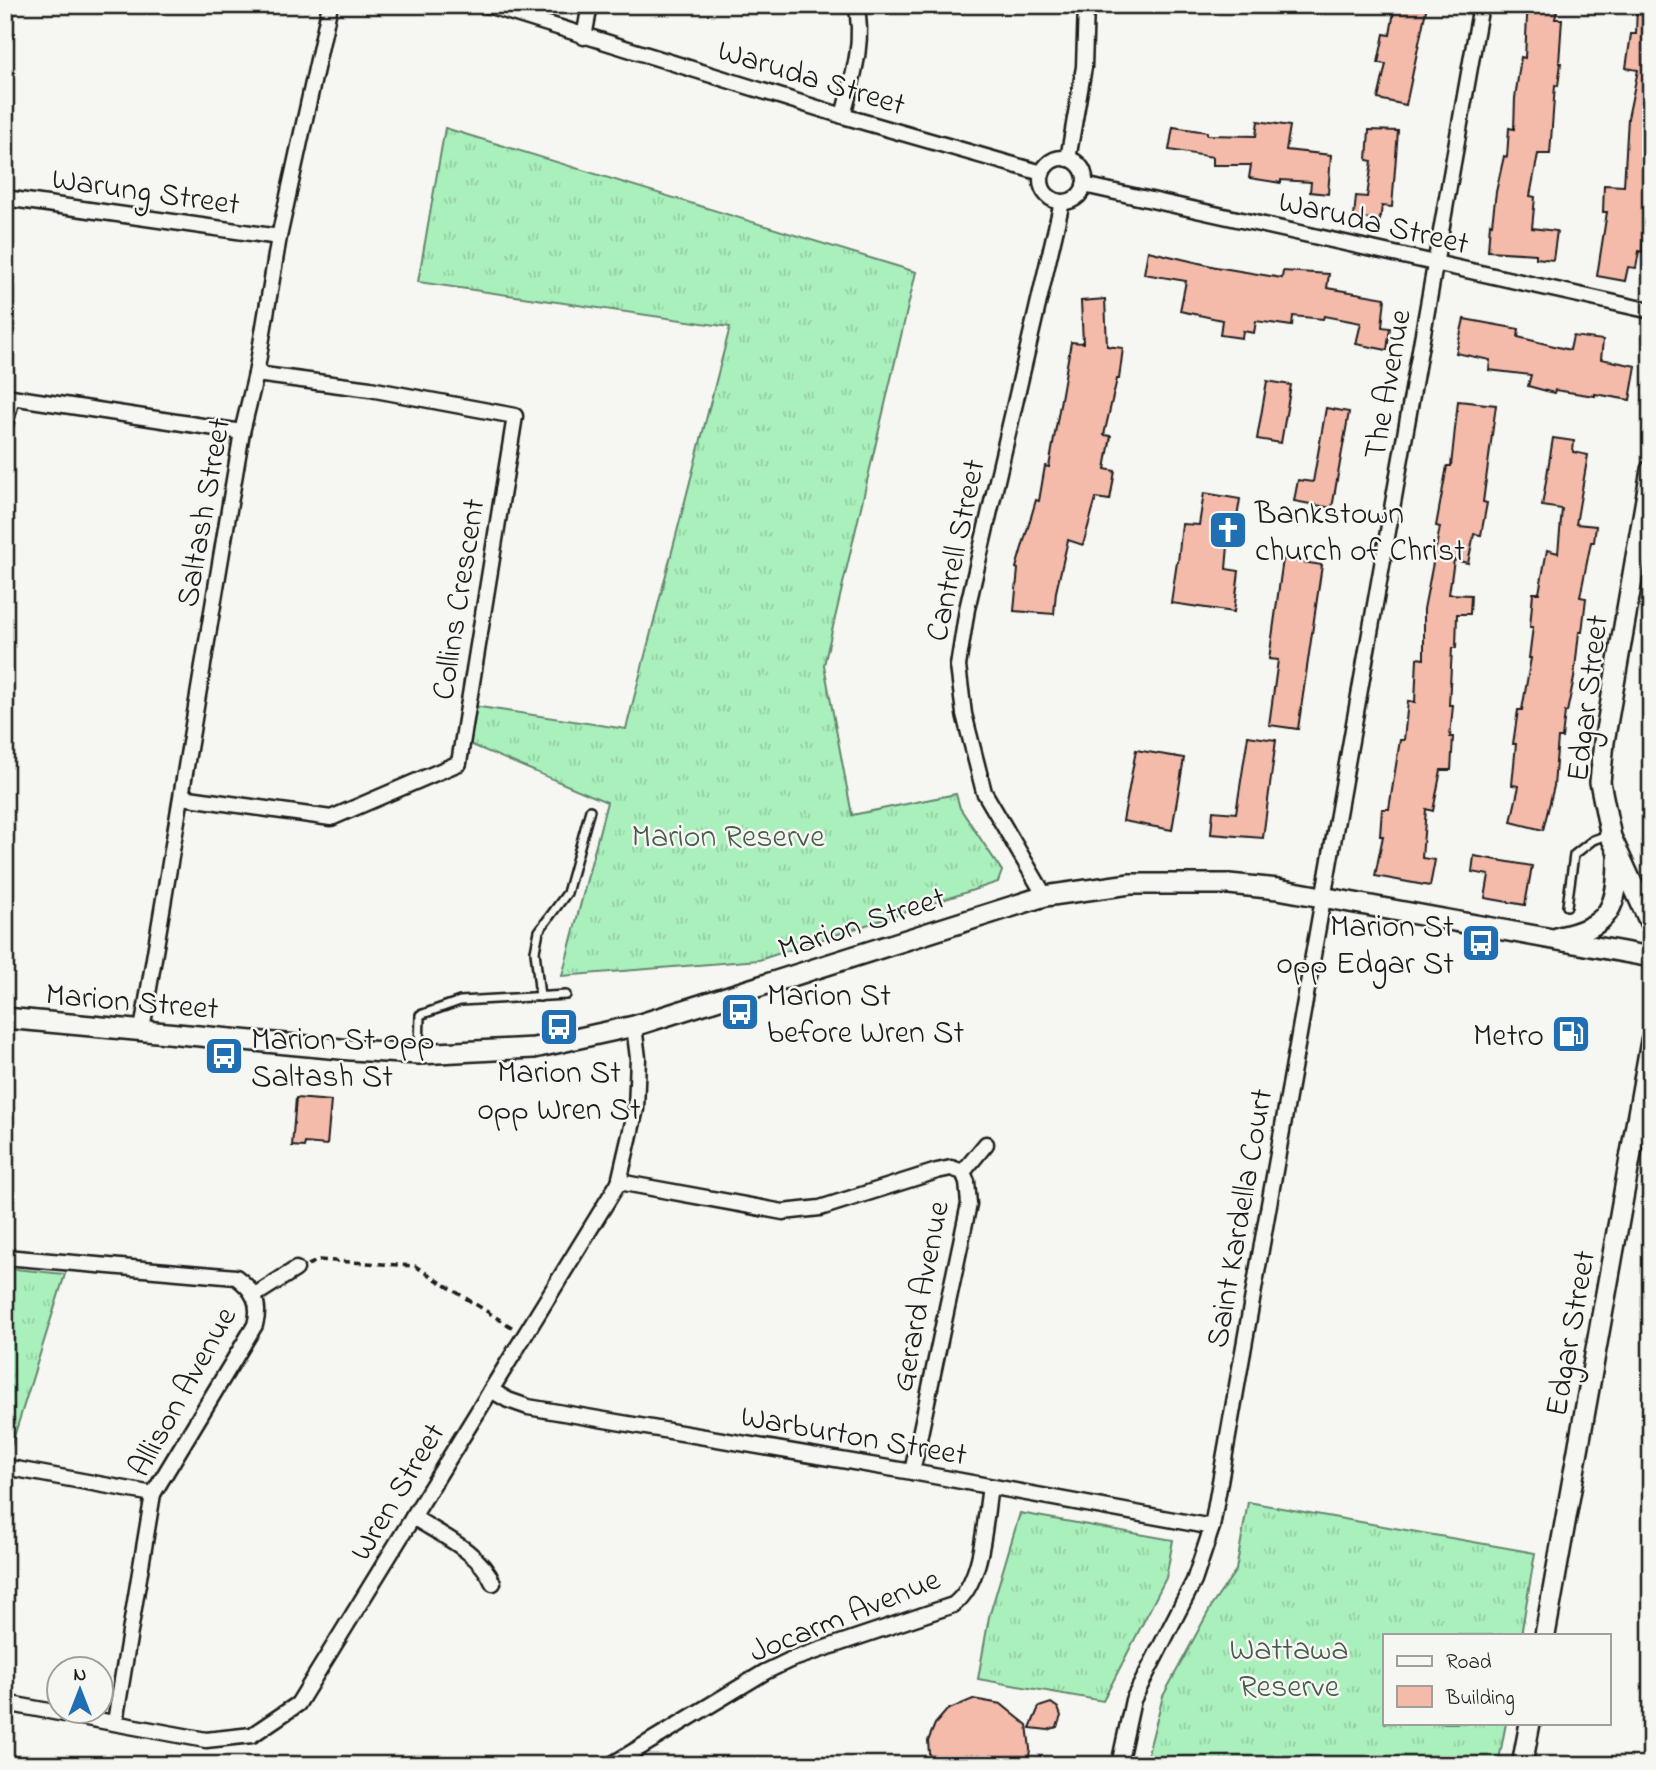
<svg xmlns="http://www.w3.org/2000/svg" width="1656" height="1770" font-family="'Indie Flower',sans-serif">
<style>
.grass{fill:url(#grass-tufts);stroke:#63866c;stroke-width:2}
.building{fill:#f4bbab;stroke:#1c1c1c;stroke-width:2}
.lines{fill:none;stroke-linecap:round;stroke-linejoin:round}
.service-casing{stroke:#1c1c1c;stroke-width:12}
.minor-casing{stroke:#1c1c1c;stroke-width:19}
.secondary-casing{stroke:#1c1c1c;stroke-width:24}
.path{stroke:#1c1c1c;stroke-width:3.5;stroke-dasharray:7 5;stroke-linecap:butt}
.service{stroke:#f6f6f2;stroke-width:7}
.minor{stroke:#f6f6f2;stroke-width:14}
.secondary{stroke:#f6f6f2;stroke-width:19}
.labels{text-anchor:middle;stroke-width:5;stroke-linejoin:round;paint-order:stroke}
.street-label{font-size:32px;fill:#1c1c1c;stroke:#f6f6f2}
.poi-label{font-size:32px;fill:#1c1c1c;stroke:#f6f6f2;text-anchor:start}
.park-label{font-size:32px;fill:#475c4c;stroke:#f6f6f2}
</style>
<defs>
<pattern id="grass-tufts" width="24" height="20" patternUnits="userSpaceOnUse" patternTransform="scale(1.75)"><rect width="24" height="20" fill="#aaf0bc"/><path d="M3 7l-1-3M5 7V3M7 7l1-3M15 17l-1-3M17 17v-4M19 17l1-3" fill="none" stroke="#92cda1"/></pattern>
</defs>
<rect width="100%" height="100%" fill="#f6f6f2"/>
<filter id="ink" filterUnits="userSpaceOnUse"><feTurbulence type="fractalNoise" baseFrequency=".0143" numOctaves="2"/><feDisplacementMap in="SourceGraphic" scale="14" xChannelSelector="R" yChannelSelector="G"/><feConvolveMatrix kernelMatrix="1 2 1 2 8 2 1 2 1" color-interpolation-filters="sRGB"/></filter>
<g filter="url(#ink)">
<g class="grass">
<polygon points="445,128 916,272 824,665 852,815 956,794 960,808 1002,871 998,882 759,960 562,976 607,802 467,743 473,706 626,729 730,327 418,282"/>
<polygon points="5,1268 65,1274 8,1456 5,1456"/>
<polygon points="1248,1502 1535,1553 1521,1635 1385,1635 1385,1723 1506,1723 1498,1765 1148,1765 1146,1761 1163,1696 1212,1605 1236,1570"/>
<polygon points="1020,1513 1173,1540 1166,1578 1103,1701 978,1679 989,1617"/>
</g>
<g class="building">
<polygon points="1395,5 1427,5 1406,105 1378,99 1386,64 1378,63 1384,34 1390,35"/>
<polygon points="1530,5 1558,5 1555,19 1562,19 1559,63 1561,63 1558,86 1555,85 1550,154 1538,154 1530,196 1535,197 1532,228 1557,231 1553,260 1536,258 1536,254 1488,251 1490,223 1492,224 1496,192 1504,156 1507,157 1509,128 1514,129 1515,98 1521,57 1525,58 1527,17"/>
<polygon points="1637,5 1651,5 1650,214 1646,214 1642,252 1639,251 1636,268 1628,267 1625,281 1597,276 1607,212 1603,212 1604,185 1624,186 1628,118 1638,70 1626,68 1631,34 1636,34"/>
<polygon points="1258,121 1290,126 1286,150 1331,155 1328,194 1310,192 1311,182 1281,180 1281,183 1249,178 1251,165 1213,165 1213,157 1169,150 1173,127 1207,132 1207,135 1256,136"/>
<polygon points="1369,130 1398,131 1392,207 1382,206 1380,220 1354,217 1356,196 1367,197 1372,161 1367,160"/>
<polygon points="1148,251 1216,267 1282,278 1283,271 1329,274 1327,288 1385,298 1382,327 1390,328 1387,350 1356,344 1361,323 1324,316 1323,319 1293,316 1292,326 1256,321 1254,333 1243,331 1242,338 1220,335 1222,320 1180,311 1186,281 1144,274"/>
<polygon points="1105,299 1107,346 1123,348 1119,379 1117,379 1104,435 1111,436 1105,469 1115,471 1110,500 1096,498 1083,545 1068,540 1056,592 1054,614 1014,611 1018,569 1016,568 1036,500 1039,501 1045,466 1049,467 1071,342 1083,343 1081,301"/>
<polygon points="1464,319 1519,329 1518,337 1570,350 1573,336 1603,340 1601,359 1636,366 1630,400 1595,394 1595,396 1555,390 1554,393 1528,386 1531,375 1489,370 1490,360 1456,353"/>
<polygon points="1267,381 1291,385 1281,443 1257,439"/>
<polygon points="1458,401 1496,405 1483,502 1487,503 1481,535 1474,534 1468,563 1454,560 1449,594 1471,595 1470,614 1457,614 1456,648 1452,648 1449,705 1453,705 1450,737 1453,737 1451,770 1441,770 1433,811 1426,809 1422,858 1435,860 1430,886 1375,876 1383,836 1380,836 1382,809 1389,809 1400,740 1404,740 1408,701 1415,702 1417,658 1424,659 1424,609 1440,527 1436,526 1447,466 1451,466"/>
<polygon points="1326,408 1349,412 1332,508 1294,501 1298,480 1313,482"/>
<polygon points="1553,438 1574,441 1573,452 1588,455 1576,524 1596,526 1594,542 1591,542 1580,597 1586,598 1582,632 1579,632 1574,678 1567,712 1565,712 1562,738 1558,738 1554,786 1543,830 1511,822 1519,786 1512,785 1516,744 1513,744 1518,710 1522,710 1531,658 1529,658 1533,627 1530,627 1533,593 1539,593 1547,550 1558,553 1562,509 1542,506"/>
<polygon points="1204,493 1240,499 1236,524 1230,523 1226,569 1239,571 1234,612 1171,603 1177,562 1178,562 1182,524 1199,525"/>
<polygon points="1283,559 1322,565 1298,729 1269,725 1278,660 1269,659"/>
<polygon points="1248,736 1276,740 1263,838 1211,834 1213,811 1236,813"/>
<polygon points="1136,750 1184,758 1172,830 1123,821"/>
<polygon points="1474,856 1532,866 1525,905 1485,898 1489,875 1472,872"/>
<polygon points="296,1098 331,1101 327,1145 305,1143 304,1147 292,1146"/>
<polygon points="973,1699 1001,1704 1027,1725 1030,1749 1028,1765 930,1765 928,1741 935,1724 947,1710"/>
<polygon points="1051,1703 1058,1708 1061,1716 1057,1727 1048,1730 1030,1728 1039,1707"/>
</g>
<g class="lines">
<g class="service-casing">
<g id="service">
<polyline points="1567,906 1574,855 1593,840 1607,835"/>
<polyline points="540,997 535,951 539,931 567,893 590,810"/>
<polyline points="419,1053 420,1015 460,1001 566,995"/>
</g>
</g>
<g class="minor-casing">
<g id="minor">
<polyline points="487,5 843,116 1042,173"/>
<polyline points="584,37 590,5"/>
<path d="M843,116C852,80 865,42 856,5"/>
<circle cx="1063" cy="180" r="22"/>
<polyline points="1068,159 1084,67 1086,5"/>
<polyline points="1084,185 1651,311"/>
<polyline points="5,198 279,237"/>
<polyline points="5,396 242,432"/>
<polyline points="5,425 12,397"/>
<polyline points="182,797 331,818 459,763 515,416 370,389 256,374"/>
<polyline points="1045,896 984,792 964,714 958,666 967,609 1062,202"/>
<polyline points="142,1030 242,432 256,374 279,237 330,5"/>
<polyline points="963,1172 986,1144"/>
<polyline points="619,1182 783,1212 820,1208 937,1171 951,1168 963,1172 967,1182 969,1204 912,1472"/>
<path d="M5,1257L236,1277C254,1290 261,1304 255,1325L153,1494L115,1722"/>
<polyline points="255,1295 296,1269"/>
<polyline points="491,1390 508,1400 528,1407 912,1472 1212,1527"/>
<polyline points="5,1467 153,1494"/>
<path d="M413,1517C441,1535 480,1552 493,1583"/>
<polyline points="5,1703 206,1740 252,1735 298,1704 619,1182 636,1109 638,1058 634,1026"/>
<path d="M611,1765L765,1672L790,1660L953,1605C984,1582 984,1522 990,1487"/>
<polyline points="1119,1765 1133,1700 1194,1581 1212,1527 1481,5"/>
</g>
</g>
<g class="secondary-casing">
<g id="secondary">
<polyline points="1651,470 1604,742 1600,782 1611,837 1651,925"/>
<path d="M1559,937C1610,927 1618,907 1618,857"/>
<polyline points="5,1018 351,1050 419,1054 534,1048 634,1026 1045,896 1130,884 1229,884 1278,889 1651,957"/>
<polyline points="1545,1635 1651,1041"/>
<polyline points="1522,1765 1530,1723"/>
</g>
</g>
<polyline class="path" points="308,1265 319,1260 415,1266 513,1328"/>
<use href="#service" class="service"/>
<use href="#minor" class="minor"/>
<use href="#secondary" class="secondary"/>
</g>
</g>
<defs>
<g id="church-square" transform="scale(2.0125)"><rect x="-9" y="-9" width="18" height="18" rx="4" fill="#1f6fb2" stroke="#f6f6f2"/><path d="M-1.2-6h2.4v3.5h3.3v2.4h-3.3V6h-2.4V-.1h-3.3v-2.4h3.3Z" fill="#fff"/></g>
<g id="bus-square" transform="scale(2.0125)"><rect x="-9" y="-9" width="18" height="18" rx="4" fill="#1f6fb2" stroke="#f6f6f2"/><path d="M-5-6H5V4H4V6H2V4H-2V6H-4V4H-5ZM-3.5-4V0h7V-4ZM-3.5 1.2v1.5H-2V1.2ZM2 1.2v1.5H3.5V1.2Z" fill="#fff"/></g>
<g id="fuel-square" transform="scale(2.0125)"><rect x="-9" y="-9" width="18" height="18" rx="4" fill="#1f6fb2" stroke="#f6f6f2"/><path d="M-5.5-6h7V0h2V4h1.3V-2.5L3-4.5l.8-.8L6-3V5H2.5V1h-1V6h-7ZM-4.2-4.7v3.2H.2V-4.7Z" fill="#fff"/></g>
</defs>
<g fill-rule="evenodd">
<use href="#church-square" x="1228" y="530"/>
<use href="#bus-square" x="1481" y="943"/>
<use href="#bus-square" x="740" y="1012"/>
<use href="#bus-square" x="559" y="1027"/>
<use href="#fuel-square" x="1571" y="1034"/>
<use href="#bus-square" x="224" y="1056"/>
</g>
<g class="labels">
<g class="street-label">
<text transform="translate(812 76) rotate(17)" y="11">Waruda Street</text>
<text transform="translate(146 190) rotate(8)" y="11">Warung Street</text>
<text transform="translate(1374 221) rotate(13)" y="11">Waruda Street</text>
<text transform="translate(1386 384) rotate(-80)" y="11">The Avenue</text>
<text transform="translate(202 512) rotate(-80)" y="11">Saltash Street</text>
<text transform="translate(954 550) rotate(-78)" y="11">Cantrell Street</text>
<text transform="translate(457 599) rotate(-81)" y="11">Collins Crescent</text>
<text transform="translate(1586 698) rotate(-83)" y="11">Edgar Street</text>
<text transform="translate(861 922) rotate(-18)" y="11">Marion Street</text>
<text transform="translate(132 1000) rotate(5)" y="11">Marion Street</text>
<text transform="translate(1238 1218) rotate(-80)" y="11">Saint Kardella Court</text>
<text transform="translate(919 1296) rotate(-79)" y="11">Gerard Avenue</text>
<text transform="translate(1569 1333) rotate(-80)" y="11">Edgar Street</text>
<text transform="translate(181 1391) rotate(-61)" y="11">Allison Avenue</text>
<text transform="translate(854 1434) rotate(10)" y="11">Warburton Street</text>
<text transform="translate(396 1491) rotate(-59)" y="11">Wren Street</text>
<text transform="translate(844 1614) rotate(-22)" y="11">Jocarm Avenue</text>
</g>
<g class="poi-label">
<text x="1255" y="523">Bankstown<tspan x="1255" dy="37">church of Christ</tspan></text>
<text x="1454" y="936" text-anchor="end">Marion St<tspan x="1454" dy="37">opp Edgar St</tspan></text>
<text x="767" y="1005">Marion St<tspan x="767" dy="37">before Wren St</tspan></text>
<text x="1544" y="1045" text-anchor="end">Metro</text>
<text x="251" y="1049">Marion St opp<tspan x="251" dy="37">Saltash St</tspan></text>
<text x="559" y="1082" text-anchor="middle">Marion St<tspan x="559" dy="37">opp Wren St</tspan></text>
</g>
<g class="park-label">
<text x="728" y="846">Marion Reserve</text>
<text x="1289" y="1659">Wattawa<tspan x="1289" dy="37">Reserve</tspan></text>
</g>
</g>
<rect width="1656" height="1770" fill="none" stroke="#f6f6f2" stroke-width="28"/>
<rect x="14" y="14" width="1628" height="1742" fill="none" stroke="#1c1c1c" stroke-width="2.5" filter="url(#ink)"/>
<rect x="1383" y="1634" width="228" height="91" fill="#f6f6f2" stroke="#9f9f9c" stroke-width="2"/>
<rect x="1397" y="1656" width="35" height="10" fill="#f6f6f2" stroke="#9f9f9c" stroke-width="2"/>
<text x="1446" y="1668" font-size="21" fill="#1c1c1c">Road</text>
<rect x="1397" y="1686" width="35" height="21" fill="#f4bbab" stroke="#9f9f9c" stroke-width="2"/>
<text x="1446" y="1704" font-size="21" fill="#1c1c1c">Building</text>
<g transform="translate(80 1690)"><circle r="33" fill="#f6f6f2" stroke="#9f9f9c" stroke-width="2"/>
<path d="M0-5L12 26L0 18L-12 26Z" fill="#1f6fb2"/>
<text y="-10" font-size="19" font-weight="bold" text-anchor="middle" fill="#1c1c1c">N</text>
</g>
</svg>
